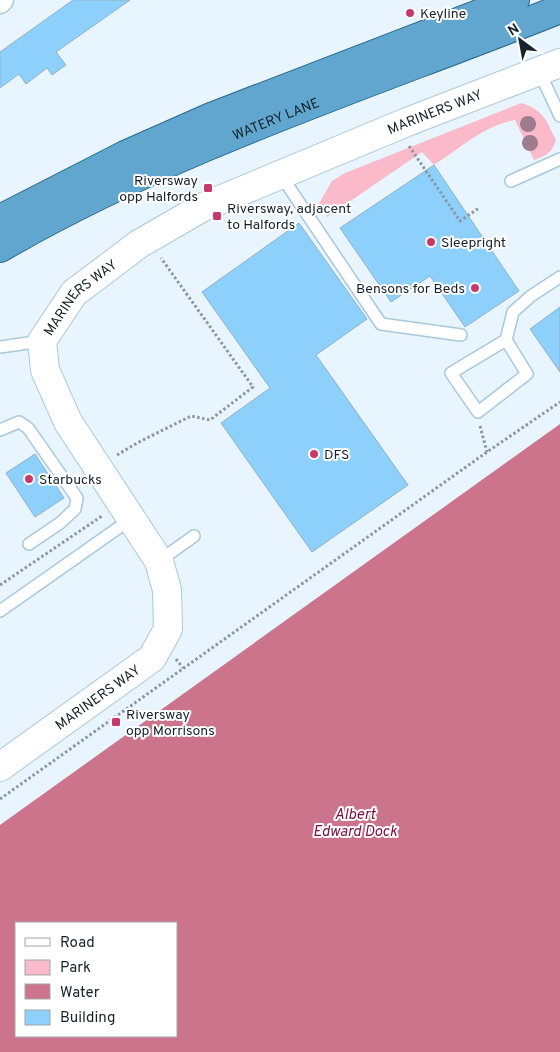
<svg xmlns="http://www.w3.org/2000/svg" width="560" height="1052" font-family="Overpass,sans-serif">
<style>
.green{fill:#fabac9}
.water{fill:#cc748b;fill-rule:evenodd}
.building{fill:#8dd0fb;stroke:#92b1c6}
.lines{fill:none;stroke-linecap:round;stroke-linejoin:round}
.service-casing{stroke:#a8c8dd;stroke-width:14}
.minor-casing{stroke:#a8c8dd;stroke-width:25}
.tertiary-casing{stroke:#a8c8dd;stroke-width:30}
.trunk-casing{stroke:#2c6a8c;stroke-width:30}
.path{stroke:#8b97a0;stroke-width:3;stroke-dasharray:2.5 2.5;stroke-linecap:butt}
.service{stroke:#fff;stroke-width:11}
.minor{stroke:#fff;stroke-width:22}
.tertiary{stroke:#fff;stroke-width:28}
.trunk{stroke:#60a6ce;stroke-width:28}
.tree{fill:#a07a8e}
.poi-dot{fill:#c63a6b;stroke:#fff;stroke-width:2}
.labels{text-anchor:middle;stroke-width:4;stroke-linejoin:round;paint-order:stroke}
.poi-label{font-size:14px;fill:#17232b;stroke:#fff;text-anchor:start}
.street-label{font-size:14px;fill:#17232b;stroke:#fff}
.water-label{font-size:15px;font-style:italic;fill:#7c0f3b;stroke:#fff}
</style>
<rect width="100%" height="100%" fill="#e8f5fe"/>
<path class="green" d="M521,103C544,110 546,120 556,140C552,153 547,155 534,160L515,120C485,125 459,149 434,165L422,152L327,217L318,205L332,181L345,173Z"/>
<path class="water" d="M560,424V1052H0V825ZM16,923H176V1036H16Z"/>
<g class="building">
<polygon points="73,0 130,0 56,52 66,65 52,75 47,68 26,84 19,74 0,88 0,52"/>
<polygon points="434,165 519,291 465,327 430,276 391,302 340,228"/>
<polygon points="299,223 367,319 316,355 408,485 312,552 221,423 270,388 202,292"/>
<polygon points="560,307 560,372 530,329"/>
<polygon points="35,454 64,498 35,517 6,473"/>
</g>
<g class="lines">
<g class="service-casing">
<g id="service">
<polyline points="539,71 560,116"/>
<polyline points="280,174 381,324 461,335"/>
<polyline points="511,181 560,159"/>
<polyline points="506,340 451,373 478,412 527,374 506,340 513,312 531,296 560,277"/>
<polyline points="0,347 42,341"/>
<polyline points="0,430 19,422 28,428 77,498 75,509 60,523 29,544"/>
<polyline points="159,561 194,536"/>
<polyline points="0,611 131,519"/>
</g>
</g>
<g class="minor-casing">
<polyline id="minor" points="0,2 2,0"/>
</g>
<g class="tertiary-casing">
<g id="tertiary">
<path id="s1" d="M0,767L152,658L168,629L167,590L159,561L68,422L45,370L42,341L74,293L139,244L203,207L407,122L560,63"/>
</g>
</g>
<g class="trunk-casing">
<g id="trunk">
<polyline points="0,219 125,155 211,117 515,0"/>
<path id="s2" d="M0,248C176,146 372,84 560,9"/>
</g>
</g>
<g class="path">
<polyline points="409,146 460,221 479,208"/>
<polyline points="480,426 487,452"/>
<polyline points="117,455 137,443 191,416 210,420 253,387 161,258"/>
<polyline points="0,585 102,516"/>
<polyline points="176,659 183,668"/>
<polyline points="0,799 487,452 560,402"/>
</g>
<use href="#service" class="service"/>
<use href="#minor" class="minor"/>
<use href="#tertiary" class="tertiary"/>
<use href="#trunk" class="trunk"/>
</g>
<g class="tree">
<circle cx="528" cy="124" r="8"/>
<circle cx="530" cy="143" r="8"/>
</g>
<g class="poi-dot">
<circle cx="410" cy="13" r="5"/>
<rect x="203" y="183" width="10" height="10" rx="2.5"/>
<rect x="212" y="211" width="10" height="10" rx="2.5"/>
<circle cx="431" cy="242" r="5"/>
<circle cx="475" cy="288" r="5"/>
<circle cx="314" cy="454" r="5"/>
<circle cx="29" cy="479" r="5"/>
<rect x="111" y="717" width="10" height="10" rx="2.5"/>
</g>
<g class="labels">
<g class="poi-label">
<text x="420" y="18">Keyline</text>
<text x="198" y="185" text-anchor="end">Riversway<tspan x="198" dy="16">opp Halfords</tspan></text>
<text x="227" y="213">Riversway, adjacent<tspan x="227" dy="16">to Halfords</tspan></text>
<text x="441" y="247">Sleepright</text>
<text x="465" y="293" text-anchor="end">Bensons for Beds</text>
<text x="324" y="459">DFS</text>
<text x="39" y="484">Starbucks</text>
<text x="126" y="719">Riversway<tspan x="126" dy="16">opp Morrisons</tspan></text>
</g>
<g class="street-label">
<text dy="5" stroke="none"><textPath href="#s1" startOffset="1005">MARINERS WAY</textPath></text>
<text dy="5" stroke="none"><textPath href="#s2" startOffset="305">WATERY LANE</textPath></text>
<text dy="5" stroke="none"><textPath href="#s1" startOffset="600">MARINERS WAY</textPath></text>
<text dy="5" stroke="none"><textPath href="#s1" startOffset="120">MARINERS WAY</textPath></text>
</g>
<g class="water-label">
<text x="355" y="819">Albert<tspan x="355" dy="17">Edward Dock</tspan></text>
</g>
</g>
<rect x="15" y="922" width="162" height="115" fill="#ffffff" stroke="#a2a7aa"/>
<rect x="25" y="938" width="25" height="8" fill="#ffffff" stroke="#a2a7aa"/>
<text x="60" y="947" font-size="15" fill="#17232b">Road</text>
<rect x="25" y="960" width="25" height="15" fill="#fabac9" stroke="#a2a7aa"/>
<text x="60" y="972" font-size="15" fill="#17232b">Park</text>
<rect x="25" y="984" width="25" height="15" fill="#cc748b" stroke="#a2a7aa"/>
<text x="60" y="997" font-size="15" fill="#17232b">Water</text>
<rect x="25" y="1010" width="25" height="15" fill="#8dd0fb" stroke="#a2a7aa"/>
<text x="60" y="1022" font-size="15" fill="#17232b">Building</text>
<g transform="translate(520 40) rotate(328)" stroke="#ffffff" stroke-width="4" paint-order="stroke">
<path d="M0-4L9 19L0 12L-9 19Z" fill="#17232b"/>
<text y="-8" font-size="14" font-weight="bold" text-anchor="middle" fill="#17232b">N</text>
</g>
</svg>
